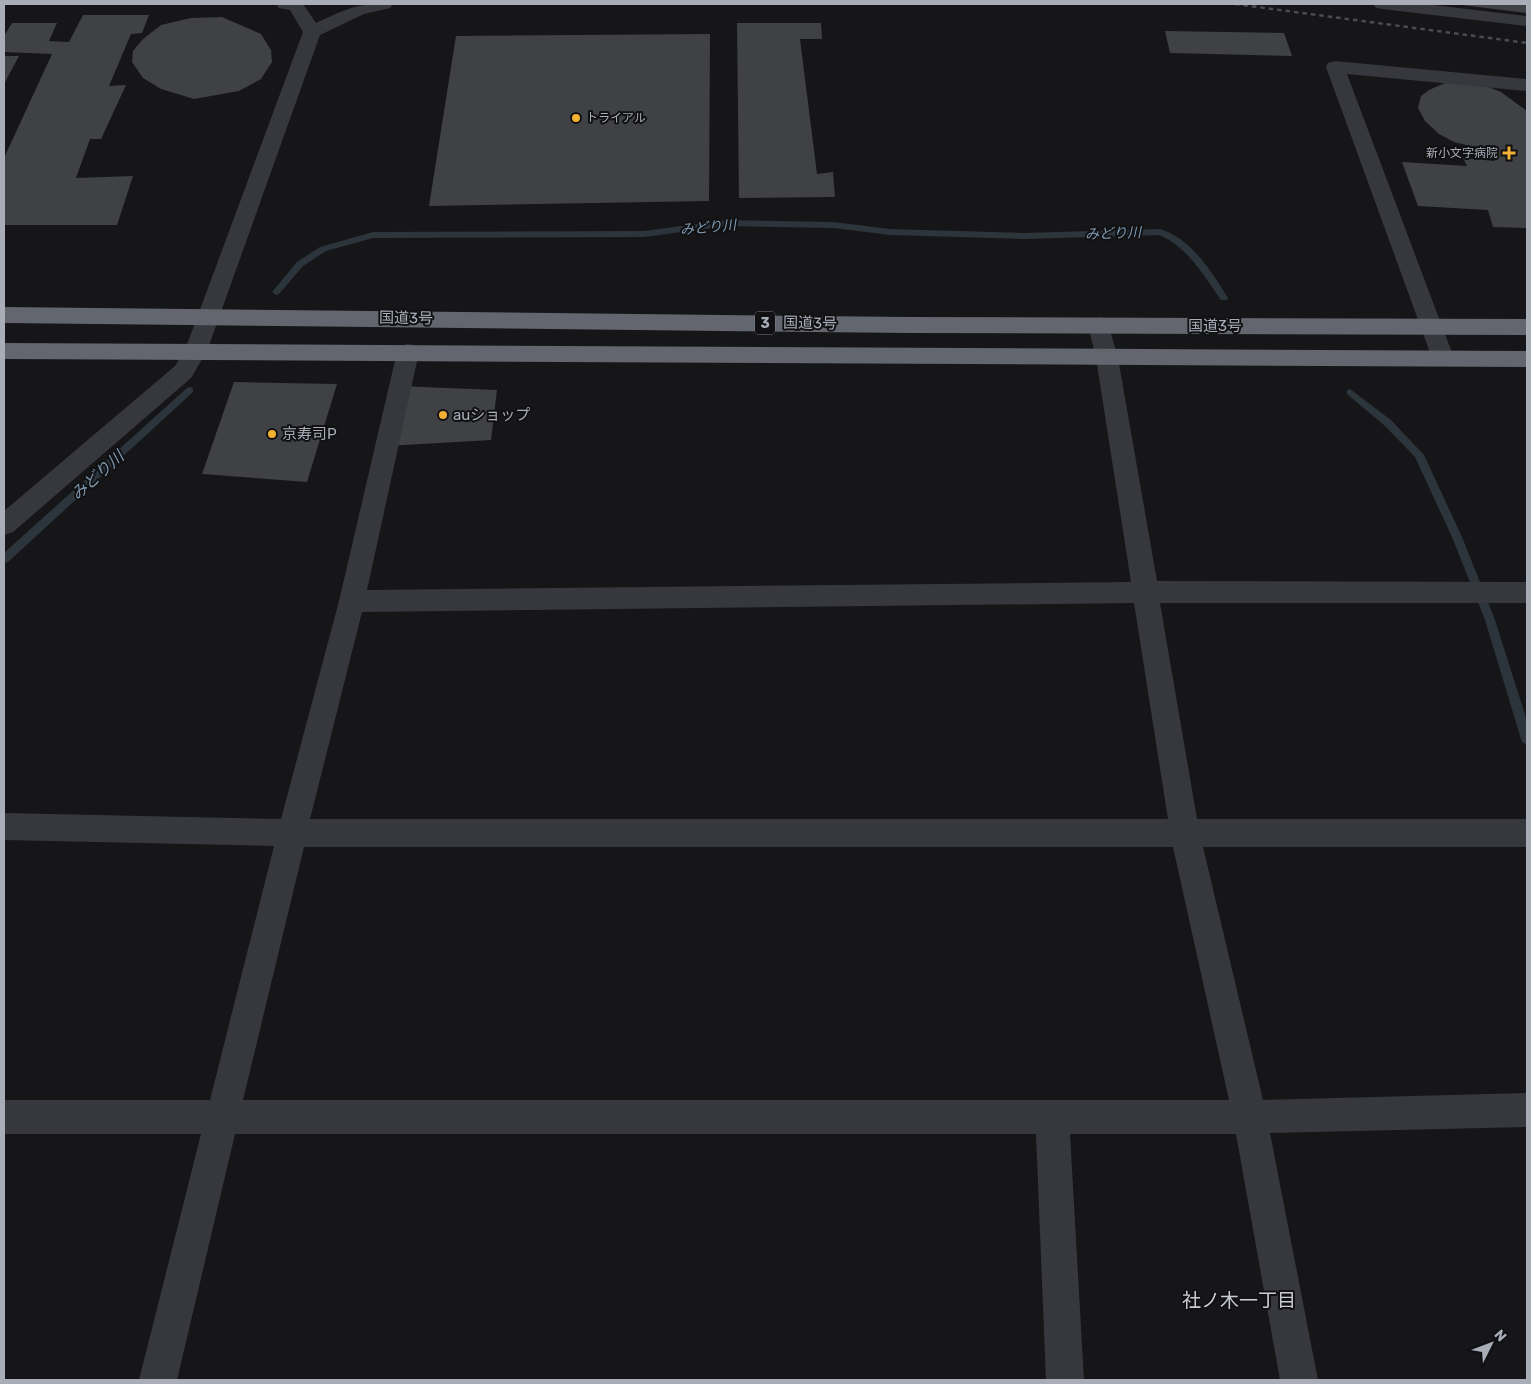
<svg xmlns="http://www.w3.org/2000/svg" width="1531" height="1384" font-family="Rubik,'Noto Sans JP',sans-serif">
<style>
.lines{fill:none;stroke-linecap:round;stroke-linejoin:round}
.stream{fill:#2c353c;fill-rule:evenodd}
.building{fill:#404145}
.minor{fill:#37383d;fill-rule:evenodd}
.highway{fill:#63666e;fill-rule:evenodd}
.rail{stroke:#4a4c52;stroke-width:2.5;stroke-dasharray:4.5 4;stroke-linecap:butt}
.poi-dot{fill:#f2b134;stroke:#111113;stroke-width:2}
.labels{text-anchor:middle;stroke-width:4;stroke-linejoin:round;paint-order:stroke}
.far-poi-label{font-size:12px;fill:#a8adb8;stroke:#111113;text-anchor:start}
.far-water-label{font-size:14px;font-style:italic;fill:#7f9bb3;stroke:#111113}
.shield{fill:#111113;stroke:#7b7e86;stroke-width:1}
.shield-label{font-size:14px;font-weight:bold;fill:#a8adb8}
.street-label{font-size:15px;fill:#a8adb8;stroke:#111113}
.poi-label{font-size:15px;fill:#a8adb8;stroke:#111113;text-anchor:start}
.water-label{font-size:16px;font-style:italic;fill:#7f9bb3;stroke:#111113}
.near-neighbourhood-label{font-size:19px;fill:#c9ccd4;stroke:#111113}
</style>
<rect width="100%" height="100%" fill="#161618"/>
<g class="lines">
<g class="stream">
<path d="M727,220L834,222L890,229L1024,233L1160,229C1192,239 1211,271 1228,298L1227,300H1221C1204,276 1188,247 1159,235L1024,239L890,235L834,228L727,226L644,237L373,238L326,251L303,266L279,294L276,295L272,292L297,262L320,247L373,232L644,231Z"/>
<polygon points="190,387 193,388 193,392 8,562 4,563 4,553 187,388"/>
<polygon points="1350,389 1391,420 1424,455 1462,537 1495,620 1527,721 1527,744 1523,743 1521,739 1485,620 1452,537 1415,457 1385,426 1347,394 1347,390"/>
</g>
</g>
<g class="building">
<polygon points="1462,4 1527,4 1527,13 1462,5"/>
<polygon points="83,15 149,15 142,33 131,34 109,86 126,85 101,139 90,139 76,178 133,176 117,225 4,225 4,158 52,54 4,52 4,36 12,23 57,23 49,41 69,42"/>
<polygon points="222,17 261,34 271,50 272,62 261,79 239,91 194,99 161,89 143,78 132,62 133,51 143,39 161,25 191,18"/>
<polygon points="737,23 821,23 822,39 800,39 817,174 833,172 835,197 739,198"/>
<polygon points="1165,31 1284,33 1292,56 1170,53"/>
<polygon points="710,34 709,201 429,206 456,36"/>
<polygon points="4,56 19,56 4,84"/>
<polygon points="1445,83 1483,85 1501,92 1527,111 1527,228 1493,227 1488,210 1418,206 1402,162 1467,166 1463,158 1495,161 1489,147 1470,146 1454,142 1439,134 1425,121 1418,108 1421,96 1429,90"/>
<polygon points="234,382 337,384 307,482 202,474"/>
<polygon points="399,386 497,390 491,440 386,446"/>
</g>
<g class="lines">
<g class="minor">
<path d="M276,4H303L316,23C346,9 359,2 393,4L390,8L364,14L320,35L207,351L191,378L13,532L4,535V511L175,366L185,350L303,32L290,10L279,8Z"/>
<polygon points="1373,4 1425,4 1527,16 1527,26 1382,9 1376,8"/>
<polygon points="1335,61 1527,79 1527,91 1347,74 1454,358 1451,364 1443,366 1435,364 1432,358 1326,67 1328,63"/>
<path d="M1099,317L1107,320L1118,358L1157,581L1527,582V603H1160L1197,819H1527V847H1203L1263,1100L1527,1093V1127L1270,1133L1318,1380H1280L1236,1134H1070L1084,1380H1046L1036,1134H235L177,1380H139L201,1134H4V1100H210L274,846L4,840V813L281,819L339,601L397,352L400,346L408,344L416,346L419,352L367,590L1131,582L1096,358L1088,325L1091,320ZM1134,603L1168,819H310L362,612ZM304,847H1173L1229,1100H243Z"/>
</g>
<g class="highway">
<polygon points="4,307 909,317 1527,319 1527,335 909,333 4,323"/>
<polygon points="4,343 1527,351 1527,367 4,359"/>
</g>
<polyline class="rail" points="1235,4 1527,43"/>
</g>
<g class="poi-dot">
<circle cx="576" cy="118" r="5"/>
<path d="M1506.5 145.5h5v5h5v5h-5v5h-5v-5h-5v-5h5z"/>
<circle cx="443" cy="415" r="5"/>
<circle cx="272" cy="434" r="5"/>
</g>
<g class="labels">
<g class="far-poi-label">
<text x="586" y="122">トライアル</text>
<text x="1498" y="157" text-anchor="end">新小文字病院</text>
</g>
<g class="far-water-label">
<text transform="translate(708 227) rotate(-5)" y="5">みどり川</text>
<text transform="translate(1113 233) rotate(-2)" y="5">みどり川</text>
</g>
<rect class="shield" x="755" y="311.5" width="20" height="23" rx="4"/>
<g class="shield-label">
<text x="765" y="328">3</text>
</g>
<g class="street-label">
<text transform="translate(406 318) rotate(1)" y="5">国道3号</text>
<text transform="translate(810 323) rotate(1)" y="5">国道3号</text>
<text x="1215" y="331">国道3号</text>
</g>
<g class="poi-label">
<text x="453" y="420">auショップ</text>
<text x="282" y="439">京寿司P</text>
</g>
<g class="water-label">
<text transform="translate(97 475) rotate(-42)" y="6">みどり川</text>
</g>
<g class="near-neighbourhood-label">
<text x="1239" y="1307">社ノ木一丁目</text>
</g>
</g>
<rect width="1531" height="1384" fill="none" stroke="#a8adb8" stroke-width="10"/>
<g transform="translate(1491 1344) rotate(48)" stroke="#111113" stroke-width="4" paint-order="stroke">
<path d="M0-4L9 19L0 12L-9 19Z" fill="#a8adb8"/>
<text y="-8" font-size="14" font-weight="bold" text-anchor="middle" fill="#a8adb8">N</text>
</g>
</svg>
